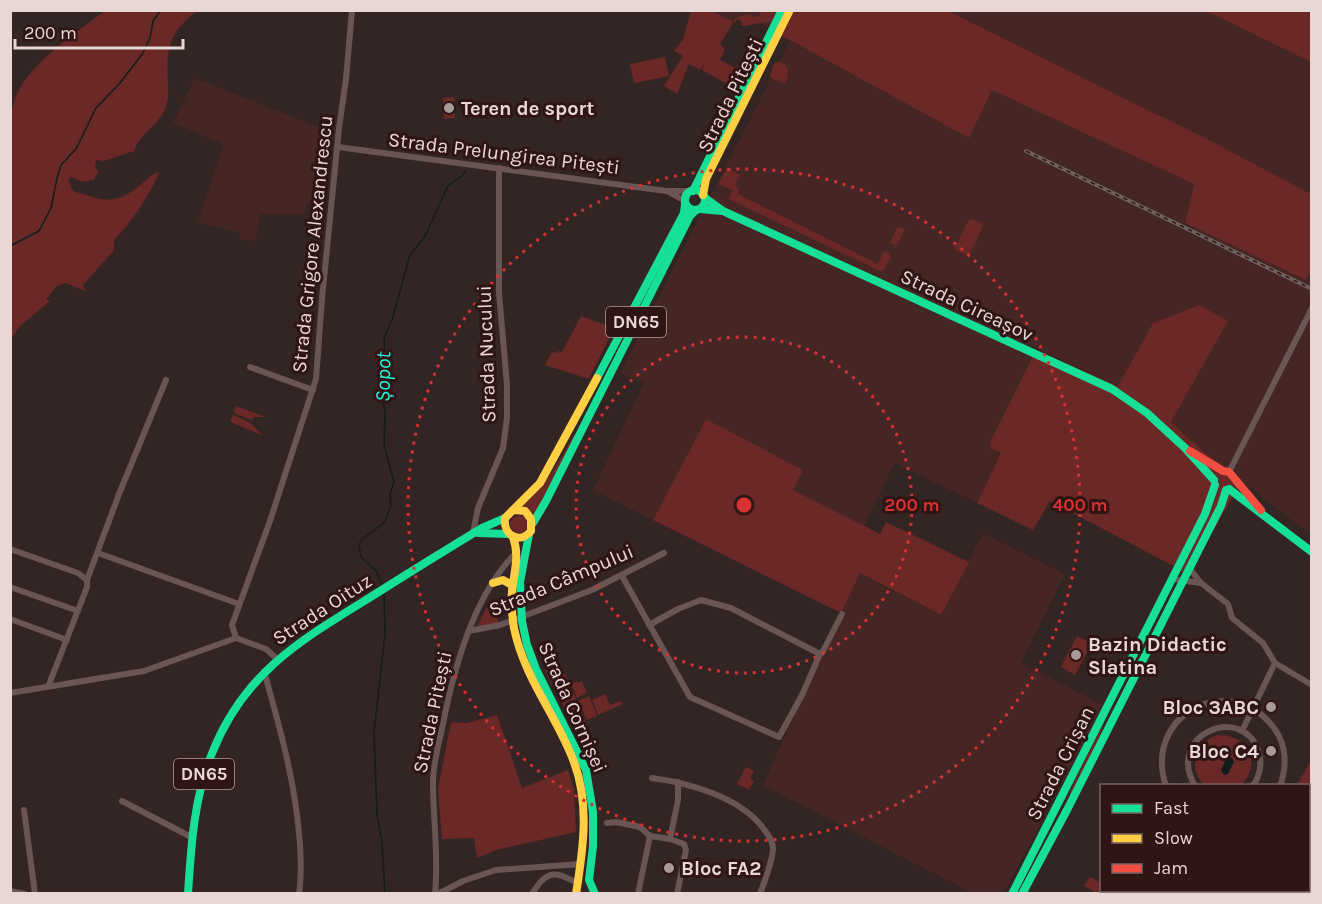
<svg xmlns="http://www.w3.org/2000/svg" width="1322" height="904" font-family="Karla,sans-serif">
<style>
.built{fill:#452624}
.green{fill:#6a2827}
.water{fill:#0f1e1b}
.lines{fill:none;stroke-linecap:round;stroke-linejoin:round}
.stream{stroke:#0f1e1b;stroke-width:1.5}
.street{stroke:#695553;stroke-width:6}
.fast{stroke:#16e098;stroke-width:8}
.slow{stroke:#ffcf43;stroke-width:8}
.jam{stroke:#f24e42;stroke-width:8}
.rail-casing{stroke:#706160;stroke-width:4}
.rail{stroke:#2f1514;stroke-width:1.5;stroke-dasharray:4.5;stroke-linecap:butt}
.ring{fill:none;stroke:#d73131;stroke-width:3;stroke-dasharray:3 6}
.poi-dot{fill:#a99997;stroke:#2f1514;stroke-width:2}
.labels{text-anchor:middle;stroke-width:6;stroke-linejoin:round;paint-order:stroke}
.shield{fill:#2f1514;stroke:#b19d9b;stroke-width:1.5}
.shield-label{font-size:18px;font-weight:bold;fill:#e9d7d5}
.street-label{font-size:20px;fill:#e9d7d5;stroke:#2f1514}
.poi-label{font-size:20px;font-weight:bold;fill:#e9d7d5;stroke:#2f1514;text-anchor:start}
.water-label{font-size:21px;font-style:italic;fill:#25f4db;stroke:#2f1514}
.centre{fill:#d73131;stroke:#2f1514;stroke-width:3}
.ring-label{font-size:18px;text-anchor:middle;font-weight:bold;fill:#d73131;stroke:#2f1514;stroke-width:6;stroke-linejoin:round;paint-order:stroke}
</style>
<rect width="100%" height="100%" fill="#332523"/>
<g class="built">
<polygon points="713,11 795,11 782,36 759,22 727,19"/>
<polygon points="948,11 1206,11 1311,62 1311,194 1215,143"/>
<polygon points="790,41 969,138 992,89 1194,184 1185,222 1306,280 1311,270 1311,535 1204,452 1171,422 1227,322 1153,323 1118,386 1016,339 1036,350 990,442 1001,453 977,503 895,463 864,526 792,490 802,470 706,419 653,520 593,490 644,383 620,373"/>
<polygon points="195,78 334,133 325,204 306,204 304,215 260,214 256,241 240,239 240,233 198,222 223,144 173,123"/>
<polygon points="983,533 1065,574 1021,663 1103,705 1004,893 972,893 763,785 859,573 940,615"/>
</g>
<g class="green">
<path d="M105,11H197C169,32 166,48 168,83C169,93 168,106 162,115C153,129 141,133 134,151L104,161L96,160L95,167L98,171L94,180L82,182L71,177L68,180L73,191C103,200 112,207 139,186C146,181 150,174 159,172C152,192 130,225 114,240V250L83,285L85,291L65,283L57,286L46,299L50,301L20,326L11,339V112C14,104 16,93 21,86C41,56 77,31 105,11Z"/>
<polygon points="691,11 713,11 727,19 732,20 733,23 720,44 725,49 720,60 736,68 738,64 743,66 746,60 748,66 739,82 730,81 727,84 702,70 705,63 700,70 689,64 677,94 664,86 683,56 674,51 683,39"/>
<polygon points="762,11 778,11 773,21 745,26 741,25 742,22 738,19 734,23 734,19 747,14 755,17 760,15"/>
<polygon points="794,11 948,11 1215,143 1311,194 1311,270 1306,280 1185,223 1194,184 992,90 969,138 782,36"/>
<polygon points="1206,11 1311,11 1311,62"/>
<polygon points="665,57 669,76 634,83 630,64"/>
<path d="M775,62C790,62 790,74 785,84L771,78L770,74Z"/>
<polygon points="454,97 455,118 444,119 443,98"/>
<polygon points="727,168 740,175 735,185 739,189 738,194 878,264 884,251 890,253 891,257 884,270 880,271 728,199 733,190 718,184"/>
<polygon points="971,219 982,223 983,226 969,256 954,250 968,221"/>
<polygon points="901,227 905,229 897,246 890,243 897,228 899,228"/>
<polygon points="1199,305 1228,321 1171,422 1204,452 1242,480 1189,574 1179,571 1179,569 1050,501 1033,530 977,503 1001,453 991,448 990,442 1036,350 1118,386 1153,323"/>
<polygon points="581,316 614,328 589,379 545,365 552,352 556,353 558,351 562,352"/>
<polygon points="236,406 266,417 254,417 252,420 234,413"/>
<polygon points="233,415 251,423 262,435 230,422"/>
<polygon points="706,419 803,470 793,490 880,534 886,522 969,562 941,615 860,573 841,613 653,520"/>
<path d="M574,434L578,436L535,516L523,506C545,486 560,461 574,434Z"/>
<circle cx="519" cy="524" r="9"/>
<polygon points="487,606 497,607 498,623 477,627"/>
<polygon points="1077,636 1092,643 1075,675 1061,667"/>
<polygon points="559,666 569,681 554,689 545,671"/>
<polygon points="577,681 578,683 582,681 587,693 577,698 571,684"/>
<polygon points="569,684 576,699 564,707 556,692"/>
<polygon points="605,694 610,705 621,701 623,704 598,715 592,700"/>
<polygon points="589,696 597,716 587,720 578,701"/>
<polygon points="577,702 588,726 577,731 565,709"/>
<polygon points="497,715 522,788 568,770 574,790 576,832 496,850 477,858 474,838 442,839 438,789 451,722 467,723"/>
<polygon points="1106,717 1099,737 1072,793 1069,793"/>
<path d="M1217,735C1248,734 1263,763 1241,785H1204C1188,767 1194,744 1217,735Z"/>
<polygon points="1311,760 1311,893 1293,893 1294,891 1308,890 1308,786 1297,785"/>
<polygon points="746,767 754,771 750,778 754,781 749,790 737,784"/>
<polygon points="1090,877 1101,883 1102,890 1112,891 1111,893 1097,893 1084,886"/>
</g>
<polygon class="water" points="1227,757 1232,758 1234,762 1228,774 1224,775 1221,770"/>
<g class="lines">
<g class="stream">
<polyline points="10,246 39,231 51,208 57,178 61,165 76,149 96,108 120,83 143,53 150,38 153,21 161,10"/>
<polyline points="382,584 376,571 361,557 359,545 362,539 384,523 391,506 390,495 394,482 384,445 385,414 380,381 385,365 384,338 392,320 410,255 425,236 448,186 462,176 465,171"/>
<polyline points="384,594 385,634 374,732 377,815 382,842 385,894"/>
</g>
<g class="street">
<polyline points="338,147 666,191 691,191"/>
<polyline points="667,191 685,201"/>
<polyline points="250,367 313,390"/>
<polyline points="1229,472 1312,308"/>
<polyline points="473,533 478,508 503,448 507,418 507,385 499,293 499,168"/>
<polyline points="10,549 78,573 87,580"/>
<polyline points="98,553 239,604"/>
<polyline points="1189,568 1201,583 1228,604 1232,618 1263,643 1275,663 1312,685"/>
<polyline points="622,576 690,697 779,737 802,695 820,654 822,653 842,614"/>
<polyline points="1172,579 1201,583"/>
<polyline points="10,587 78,611"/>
<polyline points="10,619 67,640"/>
<polyline points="649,625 678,609 701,600 731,608 820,654"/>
<polyline points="469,631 500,625 592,590 664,553"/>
<polyline points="276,658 266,649 236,638 232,625 270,521 316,379 322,299 339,128 346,79 352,10"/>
<path d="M264,671C279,725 294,777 299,833C301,854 302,873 299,894"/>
<polyline points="48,687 87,587 87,580 119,494 166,380"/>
<polyline points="10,693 144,671 236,638"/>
<polyline points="1242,731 1275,663"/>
<path d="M652,778C689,783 740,797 763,828C768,834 773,841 773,849C772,863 765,880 760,894"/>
<path d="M1166,786C1142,715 1230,669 1274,728C1287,745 1287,767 1280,786"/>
<path d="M1195,786C1165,735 1241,703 1258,750C1263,763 1260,775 1253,786"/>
<polyline points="122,801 193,838"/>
<polyline points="24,810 35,894"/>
<polyline points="607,823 616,822 640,827 650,836 670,839 684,844 686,850 677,894"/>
<polyline points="670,839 678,800 678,782"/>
<polyline points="1179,890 1182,894"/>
<polyline points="10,891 25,894"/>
<path d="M435,894C439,856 433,820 433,783C433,765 438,746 442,729C453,671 473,595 516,553"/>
<polyline points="438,894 463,881 496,870 581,864"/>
<path d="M532,894C538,884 546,872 559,875C566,876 570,881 578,882"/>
<polyline points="638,894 650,836"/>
</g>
<g class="fast">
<circle cx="695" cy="200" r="10"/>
<polyline points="693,191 782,10"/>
<polyline points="705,198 723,211 1112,389 1147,413 1185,448 1214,480"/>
<polyline points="701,209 722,211"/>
<polyline points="597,378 684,213 685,204"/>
<polyline points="1229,489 1312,552"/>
<polyline points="533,523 546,501 690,216 696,210"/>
<polyline points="478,533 508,534"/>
<polyline points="529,534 520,582 522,621 527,645 536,669 586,770 593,812 593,846 589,880 595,894"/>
<path d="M188,894C191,846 194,796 213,751C245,672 301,640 369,598C407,574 444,551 482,528L505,518"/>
<polyline points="1012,894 1205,514 1215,485"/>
<polyline points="1022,894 1067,810 1221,506 1226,490"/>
</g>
<g class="slow">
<polyline points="703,195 706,179 790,10"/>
<path d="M514,510L525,511L531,519V531C519,545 503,535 505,518L540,483L597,378"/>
<path d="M513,537C520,556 514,572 512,591C511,603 512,616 514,628C524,678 557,716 574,762C590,805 583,850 576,894"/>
<polyline points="493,583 503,580 512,585"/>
</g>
<polyline class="jam" points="1190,451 1223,471 1229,472 1261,510"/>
<g class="rail-casing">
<polyline id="rail" points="1026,151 1312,289"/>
</g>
<use href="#rail" class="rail"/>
</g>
<g class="ring">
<circle cx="744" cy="505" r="168"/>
<circle cx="744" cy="505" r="336"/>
</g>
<g class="poi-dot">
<circle cx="449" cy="108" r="6"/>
<circle cx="1076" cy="655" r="6"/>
<circle cx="1271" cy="707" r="6"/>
<circle cx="1271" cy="751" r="6"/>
<circle cx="669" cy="868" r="6"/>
</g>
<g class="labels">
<g class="shield">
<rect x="606" y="307" width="60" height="30" rx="4.5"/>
<rect x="174" y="759" width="60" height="30" rx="4.5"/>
</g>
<g class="shield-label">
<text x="636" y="328">DN65</text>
<text x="204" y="780">DN65</text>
</g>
<g class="street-label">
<text transform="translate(730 95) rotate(-64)" y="7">Strada Pitești</text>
<text transform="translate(504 153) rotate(7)" y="7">Strada Prelungirea Pitești</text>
<text transform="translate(312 244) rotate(-84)" y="7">Strada Grigore Alexandrescu</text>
<text transform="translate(967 305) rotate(25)" y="7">Strada Cireașov</text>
<text transform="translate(486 354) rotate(-92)" y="7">Strada Nucului</text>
<text transform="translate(561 580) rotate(-23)" y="7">Strada Câmpului</text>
<text transform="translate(322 609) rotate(-33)" y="7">Strada Oituz</text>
<text transform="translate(573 707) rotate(66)" y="7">Strada Cornișei</text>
<text transform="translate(432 712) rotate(-78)" y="7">Strada Pitești</text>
<text transform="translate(1060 763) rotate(-63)" y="7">Strada Crișan</text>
</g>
<g class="poi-label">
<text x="461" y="115">Teren de sport</text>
<text x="1088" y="651">Bazin Didactic<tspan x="1088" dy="23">Slatina</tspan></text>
<text x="1259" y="714" text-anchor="end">Bloc 3ABC</text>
<text x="1259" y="758" text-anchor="end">Bloc C4</text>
<text x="681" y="875">Bloc FA2</text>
</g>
<g class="water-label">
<text transform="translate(383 377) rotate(-89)" y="7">Șopot</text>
</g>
</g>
<circle cx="744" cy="505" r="9" class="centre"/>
<g class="ring-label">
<text x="912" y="511">200 m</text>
<text x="1080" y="511">400 m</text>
</g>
<rect width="1322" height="904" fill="none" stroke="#e9d7d5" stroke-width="24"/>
<rect x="1100" y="784" width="210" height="108" fill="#2f1514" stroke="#796361" stroke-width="1.5"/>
<rect x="1112" y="804" width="30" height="9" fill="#16e098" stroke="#796361" stroke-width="1.5"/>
<text x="1154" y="814" font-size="18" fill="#e9d7d5">Fast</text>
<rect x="1112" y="834" width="30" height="9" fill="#ffcf43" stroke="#796361" stroke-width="1.5"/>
<text x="1154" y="844" font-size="18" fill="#e9d7d5">Slow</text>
<rect x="1112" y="864" width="30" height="9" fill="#f24e42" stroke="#796361" stroke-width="1.5"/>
<text x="1154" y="874" font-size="18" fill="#e9d7d5">Jam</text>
<path d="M15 39v9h168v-9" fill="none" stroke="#e9d7d5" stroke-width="3"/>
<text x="24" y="39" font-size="18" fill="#e9d7d5" stroke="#2f1514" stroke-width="4.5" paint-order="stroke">200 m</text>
</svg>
